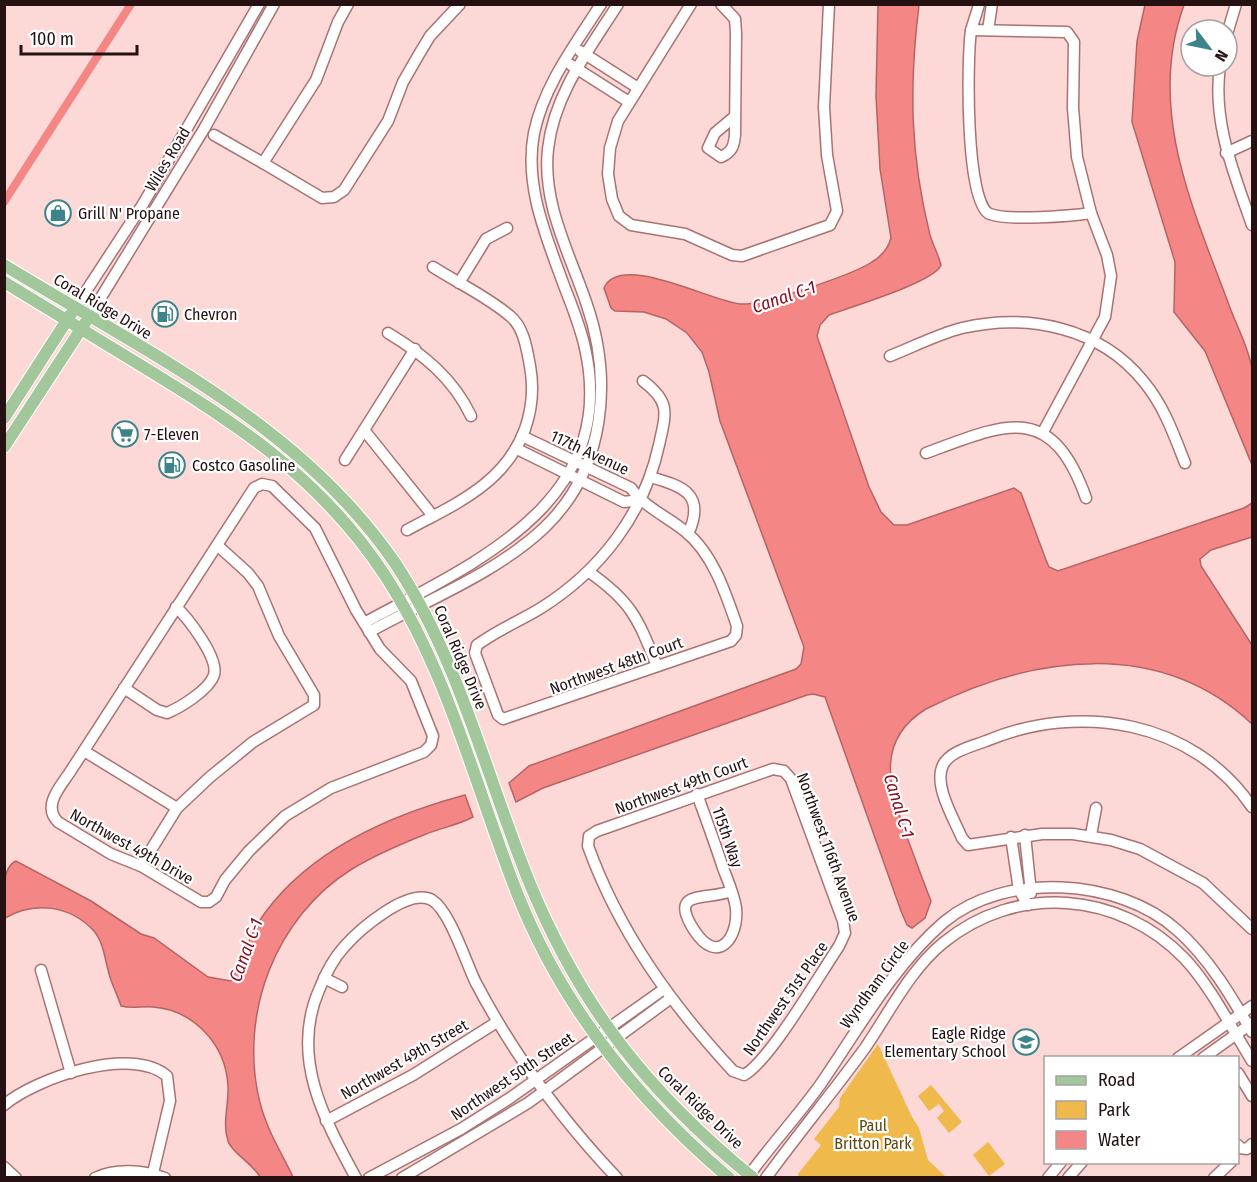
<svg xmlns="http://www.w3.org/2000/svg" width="1257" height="1182" font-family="'Fira Sans Condensed',sans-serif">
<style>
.green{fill:#f0b94c}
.water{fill:#f48786;stroke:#b66463;stroke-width:1.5}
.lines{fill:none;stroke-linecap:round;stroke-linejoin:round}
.canal{stroke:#f48786;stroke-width:8}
.minor-casing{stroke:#a87372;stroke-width:13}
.major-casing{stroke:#fff;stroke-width:14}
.minor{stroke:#fff;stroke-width:10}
.major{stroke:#a1c79b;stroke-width:12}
.labels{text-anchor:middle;stroke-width:4.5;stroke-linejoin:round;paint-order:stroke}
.street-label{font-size:16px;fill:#251111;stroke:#fff}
.poi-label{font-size:16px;fill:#251111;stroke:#fff;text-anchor:start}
.park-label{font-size:16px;fill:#62470d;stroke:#fff}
.water-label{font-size:18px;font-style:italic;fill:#8d0c21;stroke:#fff}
</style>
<rect width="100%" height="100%" fill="#fcd8d6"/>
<g class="green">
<polygon points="878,1044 912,1117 919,1128 928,1160 946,1177 798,1177 798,1174 821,1145 814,1139 839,1107 840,1098"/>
<polygon points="931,1085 962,1122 949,1133 937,1118 944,1111 939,1104 929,1111 918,1096"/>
<polygon points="988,1142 1005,1164 989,1176 973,1155"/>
</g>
<g class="water">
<path d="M878,5H919C909,86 910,155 930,235C933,245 938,254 941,265C935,282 850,307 829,315L820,325L817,336L869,487L881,512L894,525H907L1014,488L1021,493L1046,560L1049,567L1058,571L1244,508L1252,503V537L1211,550L1200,559L1201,566L1252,645V724C1159,637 1032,655 926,709C872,742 891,792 908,840C916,861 923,881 931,901L925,918L912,928L907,925L901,911L825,697L813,694L807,695L543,788L516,802L509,783L529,766L796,669L801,664L804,647L720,421L709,372L702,352L687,333L666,319L644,312L615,311L611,308L604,288C620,251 714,303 741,304C762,306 854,274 872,262C882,256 888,249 891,238L880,169L876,96Z"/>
<path d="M1145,5H1184C1146,109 1193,208 1229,305C1236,325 1249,348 1252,369C1257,394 1253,439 1252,465L1205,351L1174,312L1175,262L1132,122L1137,41Z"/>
<path d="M465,795L473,817C458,825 441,828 426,834C401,844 375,855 352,869C275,917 238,1015 260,1103C267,1130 281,1152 293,1177H260C253,1164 231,1152 228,1141C222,1123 229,1104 228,1086C226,1045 194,1010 153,1007C141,1006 132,1009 121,1006C118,996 114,989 111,980C105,964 105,944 94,931C70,905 34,901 5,918C4,901 0,868 16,861L91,901L141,934L154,938L208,977L231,981C242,963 247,941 258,923C303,853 387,816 465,795Z"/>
</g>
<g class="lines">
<polyline class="canal" points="4,202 131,4"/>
<g class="minor-casing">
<g id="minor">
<polyline points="691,4 618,121 610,148 608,174 612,199 619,216 631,225 685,234 732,255 742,256 830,225 837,211 827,155 824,107 829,4"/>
<path d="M721,4L735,19L736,33L735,135C734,146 732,152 721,157L708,148L715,133L734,117"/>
<path d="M979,4C977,13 973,22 971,31C967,57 965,205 990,214C1009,221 1071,216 1091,213"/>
<polyline points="971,30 1067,32 1074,42 1073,108 1077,157 1091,213 1107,255 1111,276 1105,317 1043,432"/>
<polyline points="988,30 992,4"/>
<polyline points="1227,34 1236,4"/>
<polyline points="580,51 638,88"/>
<polyline points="571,65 629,102"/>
<path d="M1220,66C1212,122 1234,173 1252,225"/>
<polyline points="214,135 263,163 316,80 338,22 348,4"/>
<polyline points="1226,153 1252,141"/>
<polyline points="263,163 322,198 334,197 344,190 388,121 403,82 418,56 430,36 460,4"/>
<polyline points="459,283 486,239 507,228"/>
<polyline points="75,308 143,204 259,4"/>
<polyline points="89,317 204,129 274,4"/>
<path d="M388,333C423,354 453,378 471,416"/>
<path d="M890,356C913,347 938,334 962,328C1028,313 1100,327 1144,382C1164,406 1174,435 1185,463"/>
<polyline points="364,430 433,516"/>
<path d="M522,436L631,488C644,507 668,517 686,532C713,554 726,594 737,626L736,635L731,641L503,719L498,715L475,653L477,645C497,630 520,621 541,608C600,571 644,514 659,445C666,413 671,402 643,381"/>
<polyline points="517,449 624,502 639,500"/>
<path d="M926,453C1005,424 1051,400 1086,498"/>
<polyline points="345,460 415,349"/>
<path d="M650,477C684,486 706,495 688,534"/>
<path d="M262,484L272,486L315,528L356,610L380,649L411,681L433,736L431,745L424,752L331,788L285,816L249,851L225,880L216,897L209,902H201L141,866L111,854L58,822C42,806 60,787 70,772L254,488Z"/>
<path d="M407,530C455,504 505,484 525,429C532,409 534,388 530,366C527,350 524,327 510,316C488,297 458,283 433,267"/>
<path d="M589,572C632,602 638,619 657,666"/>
<path d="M364,623C474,563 620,503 585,348C580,325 571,304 563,283C546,236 524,185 534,133C544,85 575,45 601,4"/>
<path d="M369,632C427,600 495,574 544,528C606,469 613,379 586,302C569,252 542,203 548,149C554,94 589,50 618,4"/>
<path d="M124,688L157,710L167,713C181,707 209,690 214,675C219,658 188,618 176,607"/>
<polyline points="84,751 177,808"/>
<path d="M773,769L784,771L791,779L843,921L845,933L839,946C820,974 769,1062 744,1075L733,1071C671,1004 619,932 588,846L589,836L597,831Z"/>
<path d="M697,794C706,819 715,843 723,868C728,881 734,894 736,908C739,937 718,967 694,930C667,888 708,901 731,891"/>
<path d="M1252,807C1193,720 1079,702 986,741C973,746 950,751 943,765C933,785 954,819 962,838L968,845L1042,834H1073L1111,840L1140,849L1203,883L1252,929"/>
<polyline points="1025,835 1031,893"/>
<polyline points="1091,835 1096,808"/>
<polyline points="1011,837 1019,890 1028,905"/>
<polyline points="141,866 177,808 210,777 253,742 314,705 314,695 279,636 258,586 248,573 217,545"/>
<polyline points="41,970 71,1073"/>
<polyline points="324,978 342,987"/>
<polyline points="1178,1058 1252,1006"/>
<polyline points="1203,1058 1252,1023"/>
<polyline points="1238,1073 1252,1096"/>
<path d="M4,1105C36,1078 132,1045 167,1076L170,1101L153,1173"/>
<polyline points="326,1121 413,1075 497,1022"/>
<polyline points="1238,1145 1240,1148 1247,1149 1252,1144"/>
<polyline points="4,1167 16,1178"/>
<path d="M95,1178C116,1168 143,1170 165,1178"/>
<path d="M356,1178C324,1119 290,1057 319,990C325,975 333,959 344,947C359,930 408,887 432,900C450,911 466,963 476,983C514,1055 561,1119 617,1178"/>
<polyline points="369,1178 461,1129 510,1098 664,989"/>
<polyline points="402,1178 528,1103 671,998"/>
<path d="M747,1178C770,1146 797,1117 820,1085C858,1030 893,966 944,922C1005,871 1119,878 1177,930C1209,958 1231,996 1252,1032"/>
<path d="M766,1178C798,1134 833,1092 865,1048C889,1013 910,970 943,943C1016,883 1120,891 1185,959C1211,987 1232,1029 1252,1061"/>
<polyline points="1048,1178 1061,1162"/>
<polyline points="1068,1178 1082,1162"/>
<polyline points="1214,1178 1231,1162"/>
</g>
</g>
<g class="major-casing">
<g id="major">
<path d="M4,265C144,351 300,424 395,563C460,661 486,776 530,884C581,1008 649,1093 753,1178"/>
<path d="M4,282C47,308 89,334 132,360C232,421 318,474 384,574C448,671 475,786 517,893C562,1007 636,1099 729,1178"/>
<polyline points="4,418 71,314"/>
<polyline points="4,447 85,323"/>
</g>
</g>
<use href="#minor" class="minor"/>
<use href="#major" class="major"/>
</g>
<defs>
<g id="shop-ring" transform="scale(1.35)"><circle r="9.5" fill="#fff" stroke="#3c8489" stroke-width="1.5"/><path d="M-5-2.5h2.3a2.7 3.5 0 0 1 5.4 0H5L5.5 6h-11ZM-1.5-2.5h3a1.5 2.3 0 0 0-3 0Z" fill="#3c8489"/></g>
<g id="fuel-ring" transform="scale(1.35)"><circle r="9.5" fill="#fff" stroke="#3c8489" stroke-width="1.5"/><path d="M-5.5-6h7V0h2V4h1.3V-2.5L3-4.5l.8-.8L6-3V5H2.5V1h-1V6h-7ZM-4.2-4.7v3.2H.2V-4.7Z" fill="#3c8489"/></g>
<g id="supermarket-ring" transform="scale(1.35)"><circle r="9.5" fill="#fff" stroke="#3c8489" stroke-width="1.5"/><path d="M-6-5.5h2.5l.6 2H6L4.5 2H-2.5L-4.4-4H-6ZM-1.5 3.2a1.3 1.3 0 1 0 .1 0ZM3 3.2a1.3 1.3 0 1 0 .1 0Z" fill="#3c8489"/></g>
<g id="school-ring" transform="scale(1.35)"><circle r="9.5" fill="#fff" stroke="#3c8489" stroke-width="1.5"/><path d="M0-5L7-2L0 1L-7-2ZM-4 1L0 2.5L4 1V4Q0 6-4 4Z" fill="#3c8489"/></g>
</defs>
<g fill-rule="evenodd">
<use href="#shop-ring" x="58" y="213"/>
<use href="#fuel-ring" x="165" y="314"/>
<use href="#supermarket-ring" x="125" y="434"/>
<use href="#fuel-ring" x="172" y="465"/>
<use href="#school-ring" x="1026" y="1042"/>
</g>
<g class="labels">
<g class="street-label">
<text transform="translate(167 159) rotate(-59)" y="6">Wiles Road</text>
<text transform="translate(103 306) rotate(31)" y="6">Coral Ridge Drive</text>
<text transform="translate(590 452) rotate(25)" y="6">117th Avenue</text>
<text transform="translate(461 657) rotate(67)" y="6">Coral Ridge Drive</text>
<text transform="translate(616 665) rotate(-20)" y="6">Northwest 48th Court</text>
<text transform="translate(681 785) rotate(-20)" y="6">Northwest 49th Court</text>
<text transform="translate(728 837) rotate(71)" y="6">115th Way</text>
<text transform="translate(132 846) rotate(29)" y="6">Northwest 49th Drive</text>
<text transform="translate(829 847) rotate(70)" y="6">Northwest 116th Avenue</text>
<text transform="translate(874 984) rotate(-54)" y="6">Wyndham Circle</text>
<text transform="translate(785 998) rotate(-55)" y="6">Northwest 51st Place</text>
<text transform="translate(404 1059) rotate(-30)" y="6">Northwest 49th Street</text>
<text transform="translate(512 1076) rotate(-34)" y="6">Northwest 50th Street</text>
<text transform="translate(701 1107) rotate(44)" y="6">Coral Ridge Drive</text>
</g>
<g class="poi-label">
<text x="78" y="219">Grill N' Propane</text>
<text x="184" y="320">Chevron</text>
<text x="144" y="440">7-Eleven</text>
<text x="192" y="471">Costco Gasoline</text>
<text x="1006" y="1039" text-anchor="end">Eagle Ridge<tspan x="1006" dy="18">Elementary School</tspan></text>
</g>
<g class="park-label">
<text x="873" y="1131">Paul<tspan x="873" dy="18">Britton Park</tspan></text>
</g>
<g class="water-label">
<text transform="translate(784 297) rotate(-19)" y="6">Canal C-1</text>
<text transform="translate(899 806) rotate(73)" y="6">Canal C-1</text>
<text transform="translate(246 950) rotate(-70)" y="6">Canal C-1</text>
</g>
</g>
<rect width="1257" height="1182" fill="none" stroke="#251111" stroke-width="12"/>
<rect x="1044" y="1056" width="195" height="108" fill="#ffffff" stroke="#a8a0a0" stroke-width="1.5"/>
<rect x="1056" y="1076" width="30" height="9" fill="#a1c79b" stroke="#a8a0a0" stroke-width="1.5"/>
<text x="1098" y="1086" font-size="18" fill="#251111">Road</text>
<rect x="1056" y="1101" width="30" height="18" fill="#f0b94c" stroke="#a8a0a0" stroke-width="1.5"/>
<text x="1098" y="1116" font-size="18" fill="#251111">Park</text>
<rect x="1056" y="1131" width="30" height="18" fill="#f48786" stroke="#a8a0a0" stroke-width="1.5"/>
<text x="1098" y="1146" font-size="18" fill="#251111">Water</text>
<g transform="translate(1209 48) rotate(122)"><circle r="28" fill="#ffffff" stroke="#a8a0a0" stroke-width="1.5"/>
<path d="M0-4.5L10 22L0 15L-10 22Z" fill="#3c8489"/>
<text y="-9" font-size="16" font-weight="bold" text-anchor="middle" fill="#251111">N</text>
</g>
<path d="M21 45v9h116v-9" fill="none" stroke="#251111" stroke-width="3"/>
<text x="30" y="45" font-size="18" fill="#251111" stroke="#ffffff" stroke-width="4.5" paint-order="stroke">100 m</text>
</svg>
